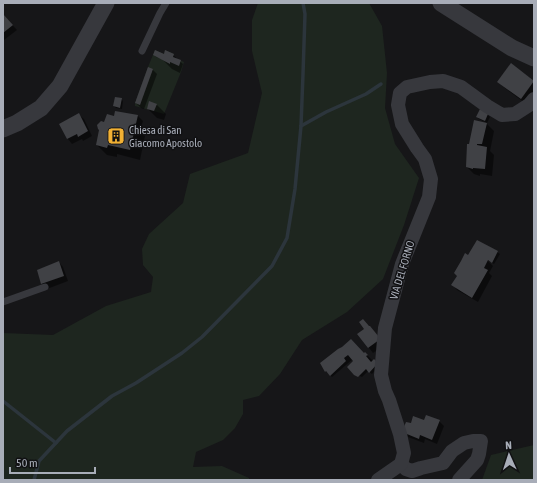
<svg xmlns="http://www.w3.org/2000/svg" width="537" height="483" font-family="'Asap Condensed',sans-serif">
<style>
.green{fill:#1e261f}
.shadow{fill:#0007}
.lines{fill:none;stroke-linecap:round;stroke-linejoin:round}
.stream{stroke:#2c353c;stroke-width:3.5}
.building{fill:#404145}
.service{stroke:#37383d;stroke-width:7}
.minor{stroke:#37383d;stroke-width:14}
.tertiary{stroke:#37383d;stroke-width:17}
.labels{text-anchor:middle;stroke-width:3;stroke-linejoin:round;paint-order:stroke}
.poi-label{font-size:11px;fill:#a8adb8;stroke:#111113;text-anchor:start}
.street-label{font-size:11px;fill:#a8adb8;stroke:#111113}
</style>
<rect width="100%" height="100%" fill="#161618"/>
<g class="green">
<polygon points="258,3 369,3 382,26 387,73 385,108 395,144 419,178 404,225 383,279 347,312 302,340 280,374 259,396 243,400 243,414 235,428 223,440 196,452 193,467 222,466 249,478 249,480 3,480 3,333 53,335 106,306 151,292 153,277 143,265 142,249 149,234 183,203 190,174 248,153 262,93 252,51 252,20"/>
<polygon points="155,50 164,54 165,50 174,54 173,57 184,62 181,72 164,114 135,106 135,103 148,67"/>
<polygon points="534,445 534,480 482,480 491,455"/>
</g>
<g class="shadow">
<polygon points="3,15 17,30 4,40 3,39"/>
<polygon points="154,55 173,55 183,64 180,73 172,69 162,59 156,57"/>
<polygon points="511,64 534,82 534,98 529,106 506,89 498,82"/>
<polygon points="152,69 157,74 144,109 141,108 136,103"/>
<polygon points="121,99 123,101 122,109 116,108 114,106"/>
<polygon points="156,104 166,114 164,120 157,118 148,109"/>
<polygon points="79,115 84,119 92,136 83,141 82,139 72,144 68,139 60,124"/>
<polygon points="488,115 490,117 487,123 479,119 477,117"/>
<polygon points="138,116 143,121 140,131 145,136 140,160 117,154 117,157 107,155 97,145 108,124 115,117"/>
<polygon points="487,124 494,131 490,151 494,155 492,176 480,174 480,176 474,174 467,167 470,145"/>
<polygon points="478,241 497,252 500,254 494,264 487,260 493,266 489,273 492,276 478,302 457,290 453,285"/>
<polygon points="59,262 63,267 68,281 47,289 42,284 38,270"/>
<polygon points="370,327 384,343 384,345 373,353 358,334 365,329"/>
<polygon points="339,350 364,354 365,353 373,361 379,366 372,374 368,371 362,377 355,374 354,361 353,359 332,377 326,371 321,363"/>
<polygon points="439,421 444,426 437,444 425,439 424,443 408,437 403,432 411,425 425,422"/>
</g>
<g class="lines">
<g class="stream">
<polyline points="301,126 326,112 366,94 381,84"/>
<polyline points="3,401 56,443"/>
<polyline points="34,480 39,461 67,431 112,396 136,383 182,353 202,337 272,266 287,238 295,189 301,126 303,74 305,14 303,3"/>
</g>
</g>
<g class="building">
<polygon points="3,14 13,25 3,33"/>
<polygon points="155,50 164,54 165,50 174,54 173,57 181,60 179,66 170,62 170,64 153,55"/>
<polygon points="511,63 534,81 521,99 497,82"/>
<polygon points="148,67 153,69 140,105 135,103"/>
<polygon points="115,97 122,98 120,108 113,106"/>
<polygon points="149,101 157,104 154,111 147,109"/>
<polygon points="480,109 488,114 485,121 476,117"/>
<polygon points="115,111 138,115 130,150 108,145 107,148 96,145 99,130 98,129 97,125 101,121 104,122 107,114 114,116"/>
<polygon points="79,113 88,131 78,137 77,134 67,139 59,124"/>
<polygon points="474,120 487,123 482,144 477,144 477,145 487,147 485,169 473,168 473,169 466,167 467,144 469,144"/>
<polygon points="477,240 498,251 492,263 488,260 484,268 488,270 472,298 451,285 457,276 454,273 461,261 465,253 468,255"/>
<polygon points="59,261 64,276 41,284 37,270"/>
<polygon points="363,319 369,326 370,326 379,337 379,340 368,348 357,334 364,329 359,322"/>
<polygon points="351,339 364,353 365,352 368,355 366,356 371,362 374,359 378,363 369,373 366,369 358,377 354,375 347,367 353,361 348,355 344,358 346,361 330,376 326,371 325,372 320,363 338,349 342,347"/>
<polygon points="426,415 440,420 432,440 420,435 419,439 402,432 406,422 411,423 413,416 424,420"/>
</g>
<g class="lines">
<g class="service">
<polyline points="142,51 160,13 166,3"/>
<polyline points="3,302 45,287"/>
</g>
<g class="minor">
<polyline points="401,464 406,469 412,471 421,468 443,463 452,451 464,443 473,441 481,441 479,454 477,460 459,480"/>
<polyline points="378,480 401,464 404,453 400,434 389,400 385,391 381,375 385,328 402,264 429,197 431,179 425,159 417,148 402,124 398,105 400,93 407,87 430,82 443,81 461,87 487,106 502,115 515,114 529,105 534,99"/>
</g>
<g class="tertiary">
<polyline points="441,3 512,48 534,58"/>
<polyline points="3,129 17,123 41,108 60,86 106,3"/>
</g>
</g>
<defs>
<g id="building-square" transform="scale(0.9)"><rect x="-9" y="-9" width="18" height="18" rx="4" fill="#f2b134" stroke="#111113"/><path d="M-4-6H4V6H1V3H-1V6H-4ZM-2.5-4.3h1.7v1.8h-1.7ZM.8-4.3h1.7v1.8H.8ZM-2.5-1h1.7V.8h-1.7ZM.8-1h1.7V.8H.8Z" fill="#111"/></g>
</defs>
<g fill-rule="evenodd">
<use href="#building-square" x="116" y="136"/>
</g>
<g class="labels">
<g class="poi-label">
<text x="129" y="134">Chiesa di San<tspan x="129" dy="13">Giacomo Apostolo</tspan></text>
</g>
<g class="street-label">
<text transform="translate(402 270) rotate(-73)" y="4">VIA DEL FORNO</text>
</g>
</g>
<rect width="537" height="483" fill="none" stroke="#a8adb8" stroke-width="8"/>
<g transform="translate(509 455) rotate(357)" stroke="#111113" stroke-width="3" paint-order="stroke">
<path d="M0-3L7 15L0 10L-7 15Z" fill="#a8adb8"/>
<text y="-6" font-size="11" font-weight="bold" text-anchor="middle" fill="#a8adb8">N</text>
</g>
<path d="M10 467v6h85v-6" fill="none" stroke="#a8adb8" stroke-width="2"/>
<text x="16" y="467" font-size="12" fill="#a8adb8" stroke="#111113" stroke-width="3" paint-order="stroke">50 m</text>
</svg>
